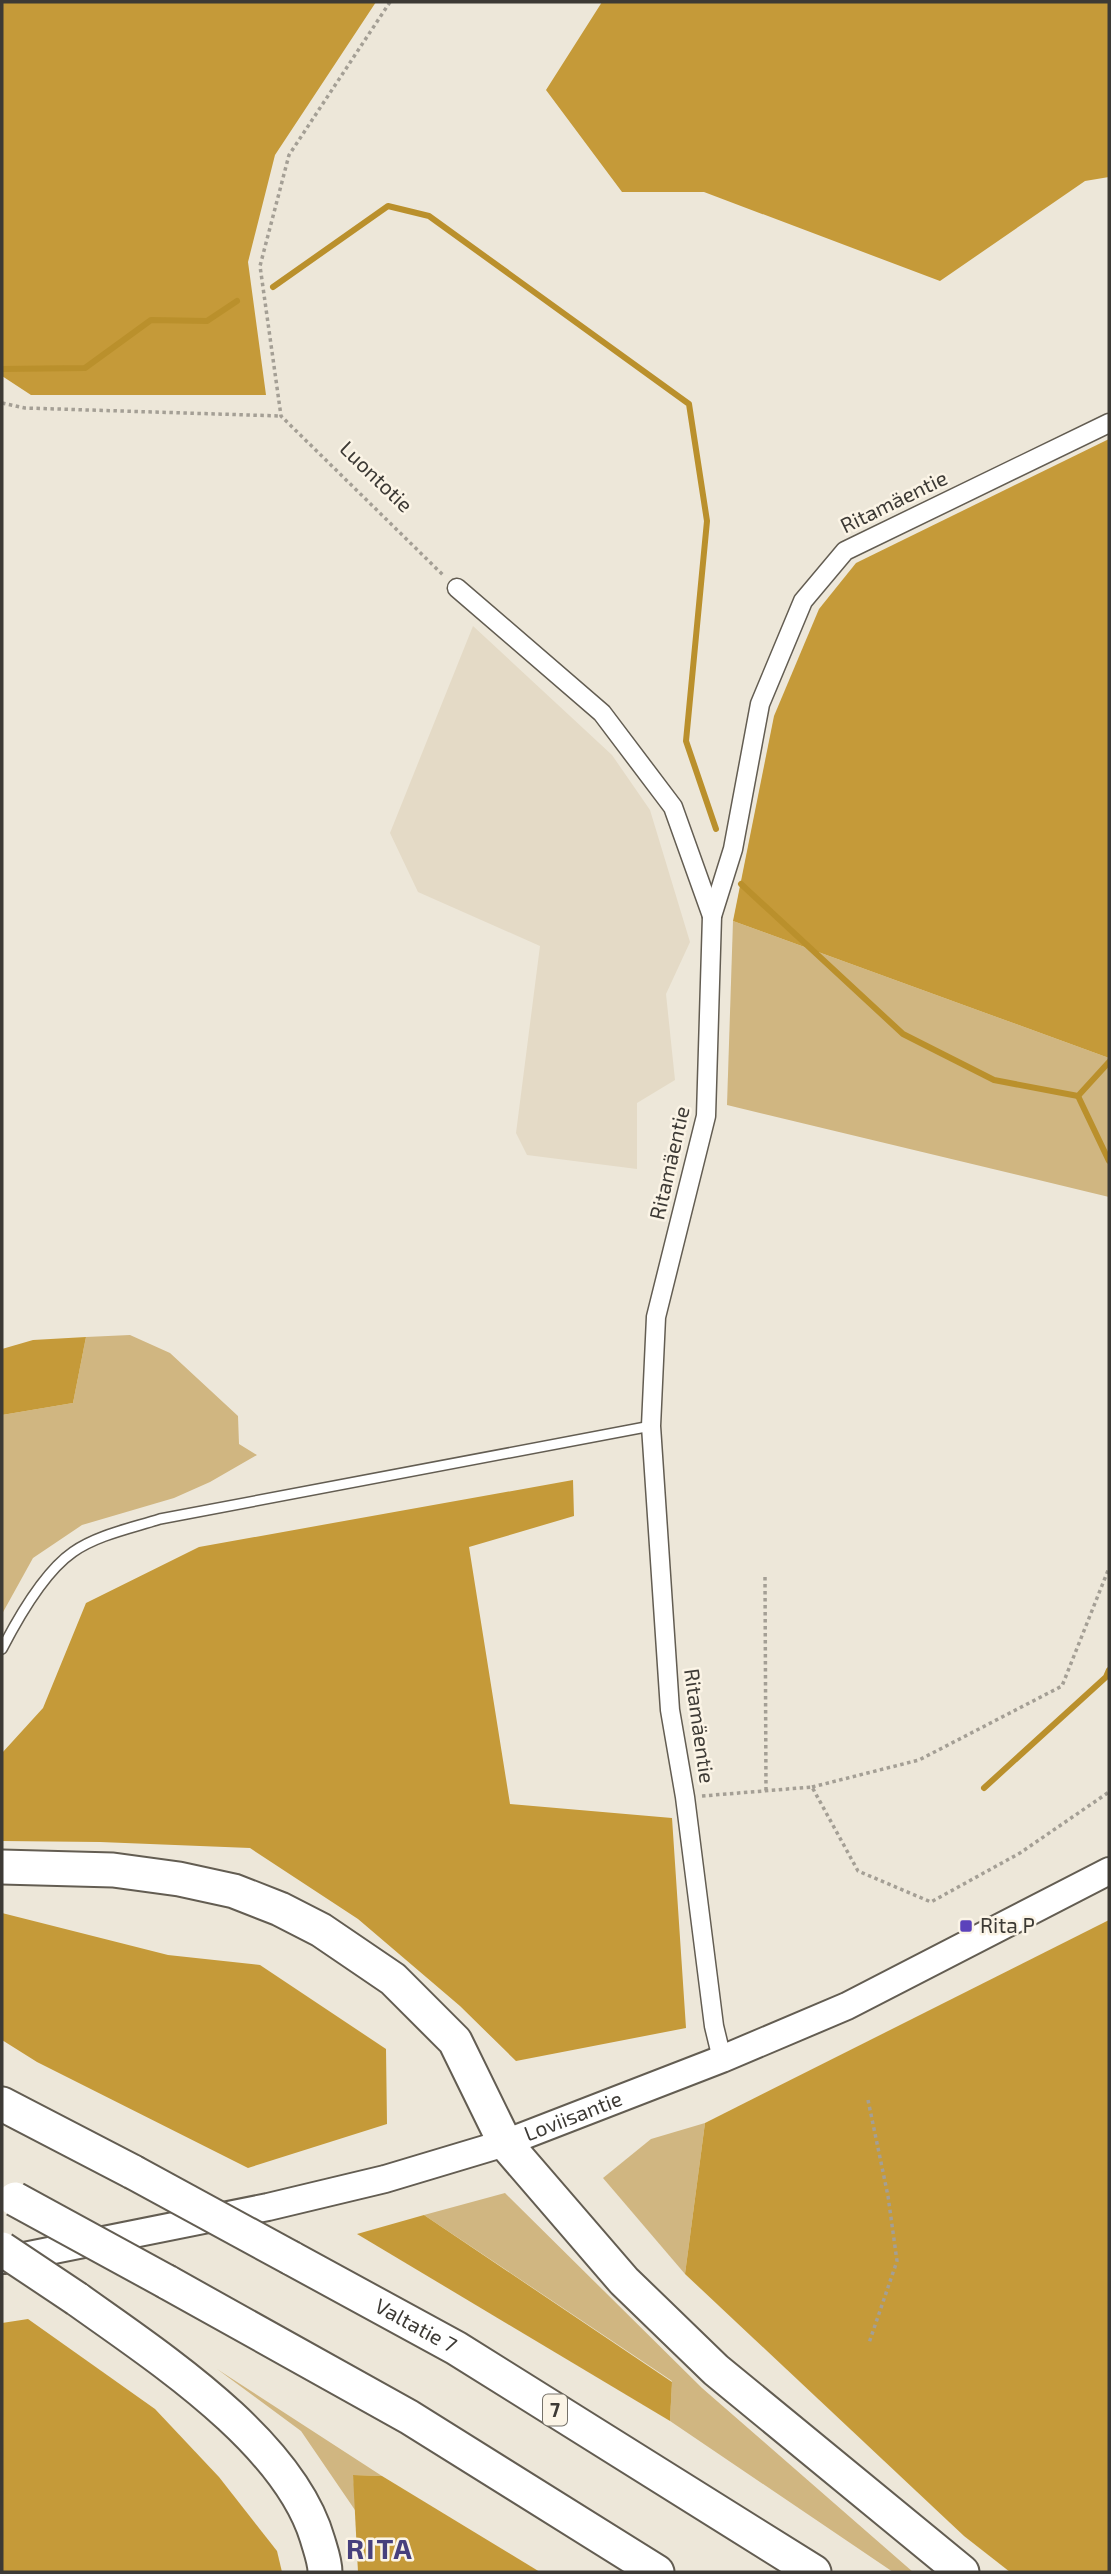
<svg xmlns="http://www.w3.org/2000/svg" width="1111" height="2574" font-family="'Exo 2',sans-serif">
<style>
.built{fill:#e4dac6}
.green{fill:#d0b681}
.forest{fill:#c59a39}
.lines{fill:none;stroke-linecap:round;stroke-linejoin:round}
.stream{stroke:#ba902c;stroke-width:6}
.lane-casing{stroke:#635d52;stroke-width:12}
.street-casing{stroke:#635d52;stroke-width:21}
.secondary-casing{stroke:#635d52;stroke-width:30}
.highway-casing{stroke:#635d52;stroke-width:37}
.path{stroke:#a49f95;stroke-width:3.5;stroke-dasharray:3.5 3.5;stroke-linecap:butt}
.lane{stroke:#fff;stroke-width:9}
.street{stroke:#fff;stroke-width:18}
.secondary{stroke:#fff;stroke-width:26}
.highway{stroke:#fff;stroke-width:33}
.highway-bridge-casing{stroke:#635d52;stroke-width:37;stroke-linecap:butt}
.highway-bridge{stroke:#fff;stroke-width:33}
.poi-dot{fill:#5b42bb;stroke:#fbf4e6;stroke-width:2.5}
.labels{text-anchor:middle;stroke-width:5;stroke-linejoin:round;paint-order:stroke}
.shield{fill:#fbf4e6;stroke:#76726a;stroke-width:2}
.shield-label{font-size:19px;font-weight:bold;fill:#3d3a35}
.street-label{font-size:21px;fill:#3d3a35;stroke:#fbf4e6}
.poi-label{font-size:21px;fill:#3d3a35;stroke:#fbf4e6;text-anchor:start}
.district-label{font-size:28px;font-weight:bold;letter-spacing:2px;fill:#47407d;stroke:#fbf4e6}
</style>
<rect width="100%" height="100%" fill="#ede7d9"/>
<polygon class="built" points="473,626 612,755 650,810 690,942 666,994 675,1080 637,1103 637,1169 527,1155 516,1133 540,946 418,892 390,833"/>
<g class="green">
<polygon points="733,921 1109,1058 1109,1197 727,1105"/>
<polygon points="130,1335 170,1353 238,1416 239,1444 257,1455 210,1482 174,1498 82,1525 33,1558 2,1614 2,1415 73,1403 86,1337"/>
<polygon points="705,2123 685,2274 603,2178 651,2139"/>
<polygon points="505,2193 702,2388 913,2572 893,2572 670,2421 672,2381 424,2215"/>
<polygon points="217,2369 382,2476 353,2475 357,2513 301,2431"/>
</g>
<g class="forest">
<polygon points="2,2 376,2 275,155 248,262 266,395 31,395 2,376"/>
<polygon points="602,2 1109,2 1109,177 1085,181 940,281 704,192 622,192 546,90"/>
<polygon points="1109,439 1109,1058 733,921 774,716 819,609 856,563"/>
<polygon points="86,1337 73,1403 2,1415 2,1349 33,1340"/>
<polygon points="573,1480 574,1516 469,1547 510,1804 672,1818 686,2028 516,2061 460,2006 358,1919 250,1848 100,1842 2,1841 2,1753 43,1708 86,1603 199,1547"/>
<polygon points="2,1913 168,1955 260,1965 386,2049 387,2124 248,2168 37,2062 2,2040"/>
<polygon points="1109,1920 1109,2572 1010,2572 964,2536 685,2274 705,2123"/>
<polygon points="424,2215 672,2382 670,2421 357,2234"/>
<polygon points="28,2319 155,2409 219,2477 277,2551 282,2572 2,2572 2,2323"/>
<polygon points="353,2475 382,2476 540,2572 358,2572"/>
</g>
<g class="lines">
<g class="stream">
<polyline points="273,287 388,206 429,216 689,404 707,521 686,741 716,829"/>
<polyline points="2,369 85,368 151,320 207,321 237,301"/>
<polyline points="741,884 903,1034 994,1080 1078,1096 1109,1062"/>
<polyline points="1078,1096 1109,1161"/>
<polyline points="984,1788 1106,1677 1109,1670"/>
</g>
<g class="lane-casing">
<path id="lane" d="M2,1649C18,1618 44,1572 73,1552C97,1535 132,1528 160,1519L651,1426"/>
</g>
<g class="street-casing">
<g id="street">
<polyline points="457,588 602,713 673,807 712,916"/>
<polyline points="722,2059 714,2026 685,1797 670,1710 651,1426 656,1317 706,1116 712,916 733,849 760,704 803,601 845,551 1109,423"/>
</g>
</g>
<g class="secondary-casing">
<g id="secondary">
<path id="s1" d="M4,2260L268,2207L385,2179L505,2143L722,2059L847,2006L1109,1871"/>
</g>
</g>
<g class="highway-casing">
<g id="highway">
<polyline points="2,1867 113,1870 179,1879 234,1891 280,1909 321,1930 393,1979 455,2041 505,2143 624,2281 716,2370 962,2572"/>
<polyline points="2,2104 133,2172"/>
<path id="s2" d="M291,2258L456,2348L814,2572"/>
<polyline points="167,2282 409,2417 657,2572"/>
<path d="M77,2299C158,2357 290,2442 318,2541C321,2551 325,2562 325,2572"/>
</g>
</g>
<g class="path">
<polyline points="390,2 289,155 260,266 281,416 443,575"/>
<polyline points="2,403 25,408 281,416"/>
<polyline points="765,1577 766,1791"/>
<polyline points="812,1787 919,1760 1062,1686 1109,1568"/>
<polyline points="702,1796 812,1787 858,1871 931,1902 1020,1853 1109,1792"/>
<polyline points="868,2100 888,2196 897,2261 869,2343"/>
</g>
<use href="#lane" class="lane"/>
<use href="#street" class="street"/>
<use href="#secondary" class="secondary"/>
<use href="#highway" class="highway"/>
<g class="highway-bridge-casing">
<g id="highway-bridge">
<polyline points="133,2172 291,2258"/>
<polyline points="15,2199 167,2282"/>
<polyline points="2,2249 77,2299"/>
</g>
</g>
<use href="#highway-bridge" class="highway-bridge"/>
</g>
<rect class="poi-dot" x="959" y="1919" width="14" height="14" rx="3.5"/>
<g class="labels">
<rect class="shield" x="543" y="2394.5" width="24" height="31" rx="5"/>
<g class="shield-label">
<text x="555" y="2417">7</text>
</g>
<g class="street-label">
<text transform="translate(376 477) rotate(44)" y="7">Luontotie</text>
<text transform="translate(894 502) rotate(-26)" y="7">Ritamäentie</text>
<text transform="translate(670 1163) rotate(-77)" y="7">Ritamäentie</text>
<text transform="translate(699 1726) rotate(82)" y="7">Ritamäentie</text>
<text dy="7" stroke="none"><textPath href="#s1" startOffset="588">Loviisantie</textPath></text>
<text dy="7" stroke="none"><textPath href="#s2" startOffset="142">Valtatie 7</textPath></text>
</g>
<g class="poi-label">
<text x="980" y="1933">Rita P</text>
</g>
<g class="district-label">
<text x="380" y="2559">RITA</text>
</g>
</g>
<rect width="1111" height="2574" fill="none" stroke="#3d3a35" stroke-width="7"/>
</svg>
